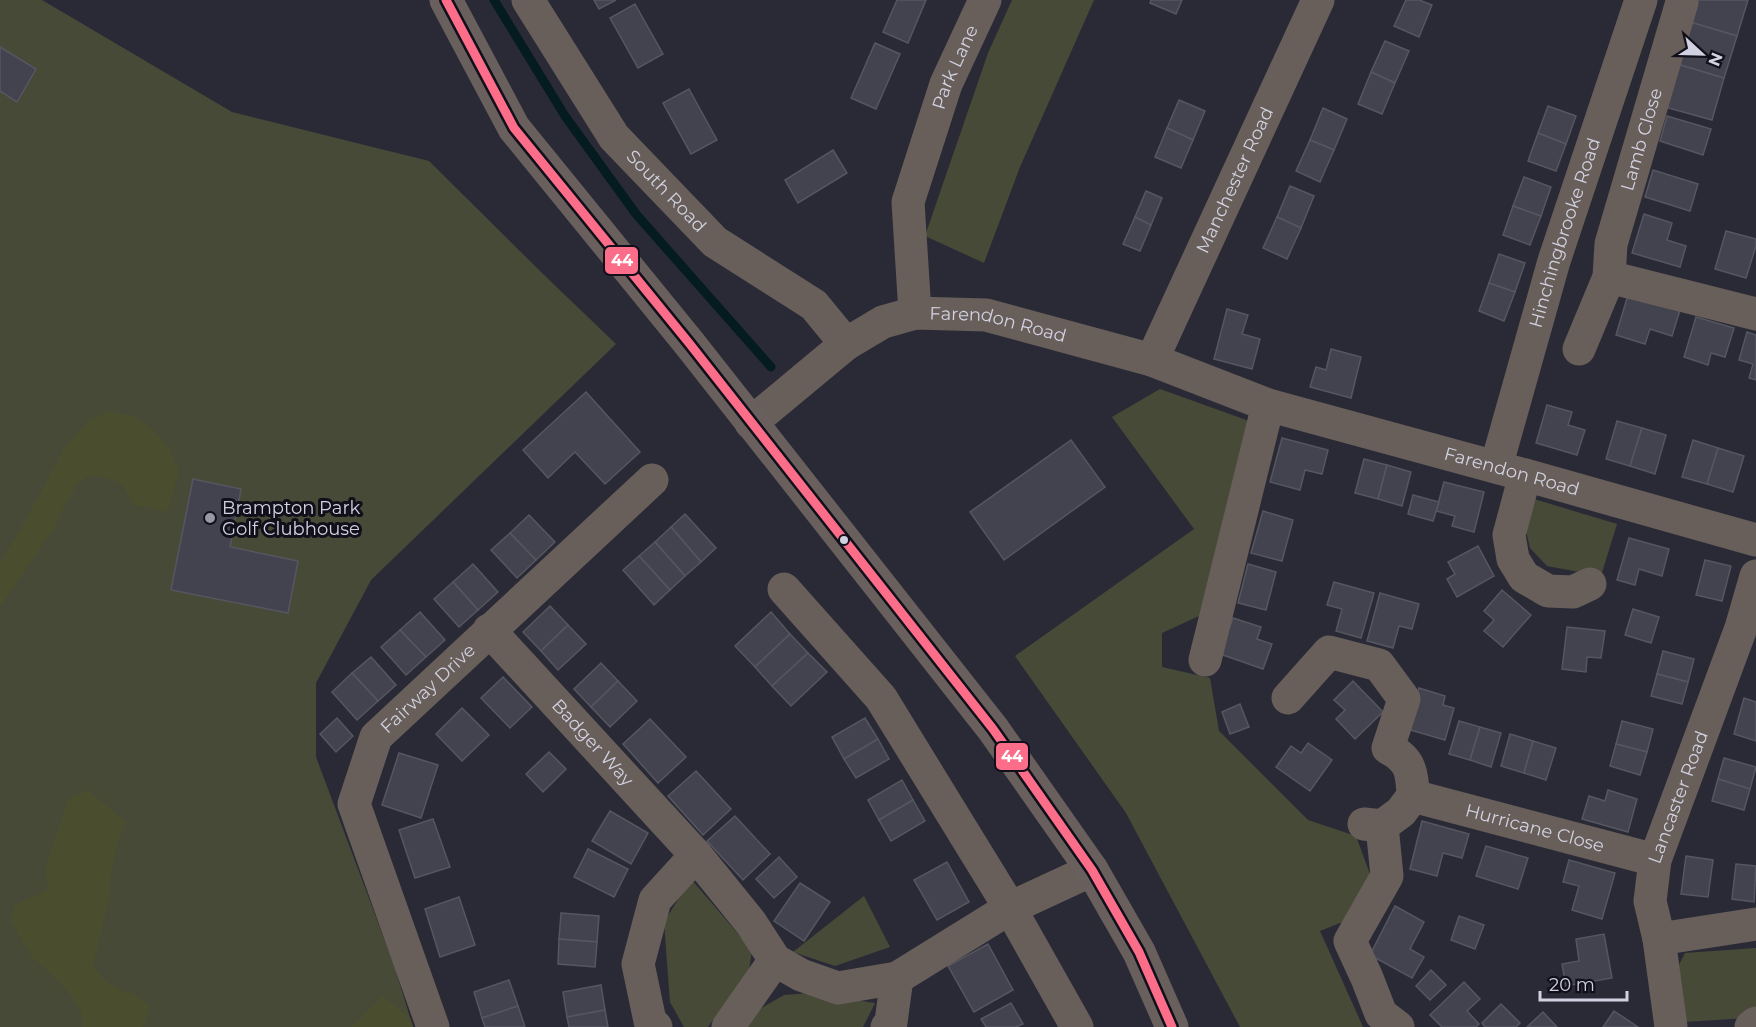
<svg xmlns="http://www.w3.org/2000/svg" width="1756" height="1027" font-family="Montserrat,sans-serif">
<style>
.green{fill:#484a38}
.forest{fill:#4b4d2f}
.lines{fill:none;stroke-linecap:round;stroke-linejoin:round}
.stream{stroke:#041b1f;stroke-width:9}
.building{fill:#43424f;stroke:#565661;stroke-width:1.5}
.minor{stroke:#685f5a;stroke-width:33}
.major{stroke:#69605d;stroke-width:33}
.bus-1-casing{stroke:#100f1a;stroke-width:14}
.bus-1{stroke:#fb6d88;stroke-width:9}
.poi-dot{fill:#9797a5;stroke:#100f1a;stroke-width:2}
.bus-dot{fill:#d1d1e1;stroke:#100f1a;stroke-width:2}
.labels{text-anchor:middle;stroke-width:6;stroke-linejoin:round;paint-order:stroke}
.street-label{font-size:18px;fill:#d1d1e1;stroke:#100f1a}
.poi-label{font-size:18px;fill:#d1d1e1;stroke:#100f1a;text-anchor:start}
.line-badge{stroke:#100f1a;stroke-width:2}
.badge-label{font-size:16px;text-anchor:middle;font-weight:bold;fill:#fff}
</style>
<rect width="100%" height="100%" fill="#2a2a36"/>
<g class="green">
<polygon points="0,0 42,0 232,112 429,161 542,273 616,344 371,580 316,683 316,757 394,965 413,1027 0,1027"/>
<polygon points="1012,0 1094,0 1020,167 984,263 925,236 988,53"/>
<polygon points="1160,389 1249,421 1199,616 1162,633 1162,667 1210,678 1219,731 1308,820 1356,836 1371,877 1345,921 1320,931 1363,1027 1240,1027 1126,813 1015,656 1194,529 1112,417"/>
<polygon points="1534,499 1617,524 1601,576 1547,566 1530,548 1525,526"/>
<polygon points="691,879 752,950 749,971 708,1027 684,1027 670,1002 664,922"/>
<polygon points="864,896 890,947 835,966 793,952"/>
<polygon points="1756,948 1756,1007 1748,1018 1683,1022 1675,973 1685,953"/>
<polygon points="811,993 875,1003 863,1027 748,1027 760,1009 784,995"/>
</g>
<g class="forest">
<polygon points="108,411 133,416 153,429 169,448 179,470 168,512 133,505 123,485 105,477 88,476 79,482 65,505 54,528 0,607 0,564 39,496 64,448 88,421"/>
<polygon points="88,790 126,822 116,849 110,880 110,896 93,965 104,980 123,991 132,993 150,1006 143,1027 82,1027 82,1014 69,993 53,976 31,956 10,919 15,905 48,889 45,869 68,799"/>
<polygon points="383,996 410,1018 413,1027 352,1027"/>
</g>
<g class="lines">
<polyline class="stream" points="494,0 565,116 636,214 771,367"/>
</g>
<g class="building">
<polygon points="594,0 616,0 599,9"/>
<polygon points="897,0 926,0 908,43 883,32"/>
<polygon points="1151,0 1182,0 1176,14 1150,3"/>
<polygon points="1406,0 1419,0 1432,5 1419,37 1394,26"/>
<polygon points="1697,0 1748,0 1737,36 1690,22"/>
<polygon points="635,4 663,54 638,68 610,18"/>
<polygon points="1690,22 1737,36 1724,78 1677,64"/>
<polygon points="1385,41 1409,51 1395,83 1371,72"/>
<polygon points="875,43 900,54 876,109 851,98"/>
<polygon points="0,47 36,69 17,102 0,91"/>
<polygon points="1677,64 1724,78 1712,120 1665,107"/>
<polygon points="1371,72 1395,83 1382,114 1358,104"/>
<polygon points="689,89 717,140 691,154 663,103"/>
<polygon points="1179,100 1205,111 1193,140 1167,128"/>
<polygon points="1548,106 1576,116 1566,144 1538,133"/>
<polygon points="1323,108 1347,119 1334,150 1310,140"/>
<polygon points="1667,116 1711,129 1703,155 1660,141"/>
<polygon points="1167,128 1193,140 1181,168 1155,157"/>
<polygon points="1538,133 1566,144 1556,171 1528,161"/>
<polygon points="1310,140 1334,150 1320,182 1296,171"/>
<polygon points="833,150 847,173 798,203 785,180"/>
<polygon points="1653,170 1698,184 1690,211 1645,197"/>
<polygon points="1524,177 1551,187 1541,216 1513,206"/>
<polygon points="1290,186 1314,196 1301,228 1277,217"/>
<polygon points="1146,191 1162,198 1151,225 1135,217"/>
<polygon points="1513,206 1541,216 1530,245 1503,235"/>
<polygon points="1644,214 1672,223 1667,240 1686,246 1680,267 1632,253"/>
<polygon points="1135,217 1151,225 1140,251 1123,244"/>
<polygon points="1277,217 1301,228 1287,259 1263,248"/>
<polygon points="1726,231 1756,239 1756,246 1746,278 1715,269"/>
<polygon points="1499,254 1525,263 1515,292 1489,283"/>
<polygon points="1489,283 1515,292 1504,321 1479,311"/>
<polygon points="1628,295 1680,310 1672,336 1650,329 1645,344 1616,335"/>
<polygon points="1227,309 1248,315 1242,334 1260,339 1252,369 1214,359"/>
<polygon points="1696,317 1734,328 1725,357 1711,353 1708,365 1684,357"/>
<polygon points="1747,332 1756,335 1756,380 1749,378 1753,364 1739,360"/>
<polygon points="1331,349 1361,357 1351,398 1310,387 1316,367 1326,370"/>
<polygon points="586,392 640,452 605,484 575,452 548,478 523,450"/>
<polygon points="1547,405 1572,412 1568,425 1585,430 1577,455 1536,443"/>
<polygon points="1617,421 1642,428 1630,466 1606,459"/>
<polygon points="1642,428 1666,435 1655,474 1630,466"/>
<polygon points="1282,438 1328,450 1322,474 1305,470 1300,490 1270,482"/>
<polygon points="1071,440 1105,487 1004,560 970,512"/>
<polygon points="1693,440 1718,448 1707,484 1682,477"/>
<polygon points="1718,448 1744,456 1733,492 1707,484"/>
<polygon points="1364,459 1387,465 1378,499 1355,493"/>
<polygon points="1387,465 1411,472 1402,506 1378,499"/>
<polygon points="193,479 241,489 230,547 298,561 288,613 171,590"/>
<polygon points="1444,482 1484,492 1474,532 1452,526 1455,516 1436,511"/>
<polygon points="1413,495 1439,502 1433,521 1408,514"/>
<polygon points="1263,511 1293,520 1282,561 1251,553"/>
<polygon points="685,514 716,548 701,562 671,527"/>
<polygon points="529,515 555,542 536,560 510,533"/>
<polygon points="671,527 701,562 685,576 655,542"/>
<polygon points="510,533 536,560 517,578 491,550"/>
<polygon points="1629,538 1669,549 1662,576 1639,569 1635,585 1617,580"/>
<polygon points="655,542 685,576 670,590 639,556"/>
<polygon points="1478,546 1494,576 1457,597 1447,579 1455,574 1448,562"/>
<polygon points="639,556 670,590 654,605 623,570"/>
<polygon points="1705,560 1731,566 1722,601 1696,595"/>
<polygon points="473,564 498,592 478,610 453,582"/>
<polygon points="1248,564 1276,572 1266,610 1238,603"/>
<polygon points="453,582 478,610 459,627 434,599"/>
<polygon points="1334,582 1374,593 1361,638 1336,631 1342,609 1327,605"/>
<polygon points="1502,590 1531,615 1503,647 1484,631 1494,620 1484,611"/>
<polygon points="1380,593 1419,604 1412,629 1399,626 1393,648 1367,641"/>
<polygon points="550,606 568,625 541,651 523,632"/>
<polygon points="1633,609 1659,617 1651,643 1625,635"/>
<polygon points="420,612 445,640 426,657 400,630"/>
<polygon points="771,612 790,634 755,667 735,646"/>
<polygon points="1233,618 1261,627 1257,639 1272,644 1263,669 1220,654"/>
<polygon points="568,625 586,644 558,670 541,651"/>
<polygon points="1567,627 1605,631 1601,658 1587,657 1586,672 1562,669"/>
<polygon points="400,630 426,657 406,675 381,647"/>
<polygon points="790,634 808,653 772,686 755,667"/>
<polygon points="1663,651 1694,659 1688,682 1657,674"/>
<polygon points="808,653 827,672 791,706 772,686"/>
<polygon points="371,657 396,685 378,701 352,673"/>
<polygon points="601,663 618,681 591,707 574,689"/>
<polygon points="352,673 378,701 357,720 332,692"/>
<polygon points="1657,674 1688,682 1682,704 1651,696"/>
<polygon points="503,677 532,707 510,728 481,698"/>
<polygon points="618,681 637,701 610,727 591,707"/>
<polygon points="1353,681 1383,712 1355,739 1336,719 1345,710 1334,700"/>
<polygon points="1419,688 1445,696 1443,705 1454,708 1445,740 1407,729"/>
<polygon points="1744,698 1756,702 1756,741 1734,734"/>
<polygon points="1240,704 1249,727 1230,734 1222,712"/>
<polygon points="462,708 489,735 462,761 436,734"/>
<polygon points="337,718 353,736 336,752 320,734"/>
<polygon points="865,718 878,739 844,759 832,737"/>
<polygon points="650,719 686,757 658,783 623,744"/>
<polygon points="1459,721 1480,727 1470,760 1449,754"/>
<polygon points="1622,721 1653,729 1647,752 1616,744"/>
<polygon points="1480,727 1501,733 1491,767 1470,760"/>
<polygon points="1510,734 1533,741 1524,773 1501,766"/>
<polygon points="878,739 889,759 856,778 844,759"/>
<polygon points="1533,741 1556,748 1546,780 1524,773"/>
<polygon points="1308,743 1332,760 1310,791 1276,767 1291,746 1301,753"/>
<polygon points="1616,744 1647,752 1640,775 1610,766"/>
<polygon points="549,752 566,769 543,792 526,774"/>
<polygon points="399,753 438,765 421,818 382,805"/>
<polygon points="1724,758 1756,767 1750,789 1718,779"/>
<polygon points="696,771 731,809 703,835 668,796"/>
<polygon points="1718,779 1750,789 1744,810 1712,801"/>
<polygon points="902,780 913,800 879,820 868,800"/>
<polygon points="1608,790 1637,799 1628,832 1582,819 1589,796 1605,801"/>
<polygon points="913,800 925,821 891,841 879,820"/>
<polygon points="610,811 648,833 631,864 592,841"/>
<polygon points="735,816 770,854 743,880 707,841"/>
<polygon points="433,819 450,867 415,878 399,830"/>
<polygon points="1422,821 1469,834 1462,858 1443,853 1437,876 1410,869"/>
<polygon points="1486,846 1528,858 1518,889 1476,876"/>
<polygon points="588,849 628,869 614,897 574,877"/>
<polygon points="1686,856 1713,860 1708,897 1681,894"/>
<polygon points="779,857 797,877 774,898 756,879"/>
<polygon points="1569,860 1615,873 1602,919 1572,910 1579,886 1563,882"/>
<polygon points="947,862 969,902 937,920 914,880"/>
<polygon points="1736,864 1756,866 1754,902 1732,899"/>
<polygon points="800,883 830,902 804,941 774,921"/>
<polygon points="459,897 475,945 440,957 425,909"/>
<polygon points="1395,906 1424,922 1410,949 1424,957 1412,978 1370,955"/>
<polygon points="561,913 599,916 597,942 559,939"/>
<polygon points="1459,916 1484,925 1475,949 1451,940"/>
<polygon points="1604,934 1612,978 1566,986 1562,964 1579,961 1576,939"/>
<polygon points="559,939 597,942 595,967 558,964"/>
<polygon points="988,944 1013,990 974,1012 948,966"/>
<polygon points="1431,970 1446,985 1430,1000 1416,986"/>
<polygon points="509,980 518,1006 482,1018 474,992"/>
<polygon points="1464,982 1480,999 1467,1011 1479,1024 1476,1027 1442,1027 1430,1015"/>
<polygon points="601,985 605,1010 567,1017 563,992"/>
<polygon points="1011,1003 1023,1024 1016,1027 986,1027 981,1019"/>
<polygon points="1501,1004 1520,1023 1516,1027 1485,1027 1482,1023"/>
<polygon points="518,1006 525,1027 485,1027 482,1018"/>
<polygon points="605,1010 608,1027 569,1027 567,1017"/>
<polygon points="1614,1011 1638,1027 1603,1027"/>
<polygon points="1543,1012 1557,1027 1527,1027"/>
</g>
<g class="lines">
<g class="minor">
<path id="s1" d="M528,0L614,137L715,242L814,305L846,344"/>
<polyline points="1609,277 1756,314"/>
<path id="s2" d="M915,313L908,202L946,84L985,0"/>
<path id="s3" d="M1579,349L1609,277L1611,244L1682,2"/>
<path id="s4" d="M1152,360L1318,0"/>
<path id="s5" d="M751,423L846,344L883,322L915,313L986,315L1152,360L1268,405L1525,475L1756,540"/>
<path id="s6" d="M1496,467L1554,261L1641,0"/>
<polyline points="1525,475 1509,535 1513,559 1524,577 1548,591 1573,592 1590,584"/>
<polyline points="784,589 881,698 1010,908 1077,1027"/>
<path id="s7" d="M489,630L696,855L751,923L775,960L801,975L838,988L897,978L1010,908L1092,870"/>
<polyline points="1205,660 1268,405"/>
<path d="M1288,698L1329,652L1379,665L1404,699L1388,748C1411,760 1412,772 1413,796L1401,812L1382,826L1364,824"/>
<path id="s8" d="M1413,796L1655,860"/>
<polyline points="1382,826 1387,876 1350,941 1367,978 1381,1014 1398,1027"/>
<polyline points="1659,939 1756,924"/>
<path id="s9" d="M433,1027L354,804L376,737L652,480"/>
<polyline points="656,1027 650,1021 638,964 655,900 696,855"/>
<polyline points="728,1027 775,960"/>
<polyline points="887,1027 891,1022 897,978"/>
<path id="s10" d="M1671,1027L1659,939L1650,901L1655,860L1741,628L1756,576"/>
<polyline points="1751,1027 1756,1023"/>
</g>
<polyline class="major" points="446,0 514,128 689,343 993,729 1092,870 1139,952 1172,1027"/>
<g class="bus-1-casing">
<polyline id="bus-1" points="446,0 514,128 689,343 993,729 1092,870 1139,952 1172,1027"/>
</g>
<use href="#bus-1" class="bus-1"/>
</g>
<circle class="poi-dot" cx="210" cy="518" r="6"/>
<circle class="bus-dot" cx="844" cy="540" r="5"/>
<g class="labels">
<g class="street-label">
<text dy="6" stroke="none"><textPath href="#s2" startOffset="254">Park Lane</textPath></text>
<text dy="6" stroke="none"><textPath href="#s3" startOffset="220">Lamb Close</textPath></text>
<text dy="6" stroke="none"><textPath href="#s4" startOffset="198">Manchester Road</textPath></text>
<text dy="6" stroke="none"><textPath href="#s1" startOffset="237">South Road</textPath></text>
<text dy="6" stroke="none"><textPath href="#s6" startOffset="244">Hinchingbrooke Road</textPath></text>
<text dy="6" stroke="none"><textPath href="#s5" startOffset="284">Farendon Road</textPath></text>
<text dy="6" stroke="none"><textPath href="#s5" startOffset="820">Farendon Road</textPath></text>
<text dy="6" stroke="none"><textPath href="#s9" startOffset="378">Fairway Drive</textPath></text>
<text dy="6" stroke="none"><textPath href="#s7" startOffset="153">Badger Way</textPath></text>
<text dy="6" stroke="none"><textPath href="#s10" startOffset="236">Lancaster Road</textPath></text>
<text dy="6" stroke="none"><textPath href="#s8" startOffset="126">Hurricane Close</textPath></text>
</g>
<g class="poi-label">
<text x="222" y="514">Brampton Park<tspan x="222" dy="21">Golf Clubhouse</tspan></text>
</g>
</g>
<g class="line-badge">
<rect x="604" y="246" width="35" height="29" rx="6" fill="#fb6d88"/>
<rect x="995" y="742" width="34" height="29" rx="6" fill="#fb6d88"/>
</g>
<g class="badge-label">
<text x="622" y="266">44</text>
<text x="1012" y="762">44</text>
</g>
<g transform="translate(1702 54) rotate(112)" stroke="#100f1a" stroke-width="4.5" paint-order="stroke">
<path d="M0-4.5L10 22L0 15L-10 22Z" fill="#d1d1e1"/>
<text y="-9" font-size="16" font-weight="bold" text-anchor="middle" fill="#d1d1e1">N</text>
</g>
<path d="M1540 991v9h87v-9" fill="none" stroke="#d1d1e1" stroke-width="3"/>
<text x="1549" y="991" font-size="18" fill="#d1d1e1" stroke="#100f1a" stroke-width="4.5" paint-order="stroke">20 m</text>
</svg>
